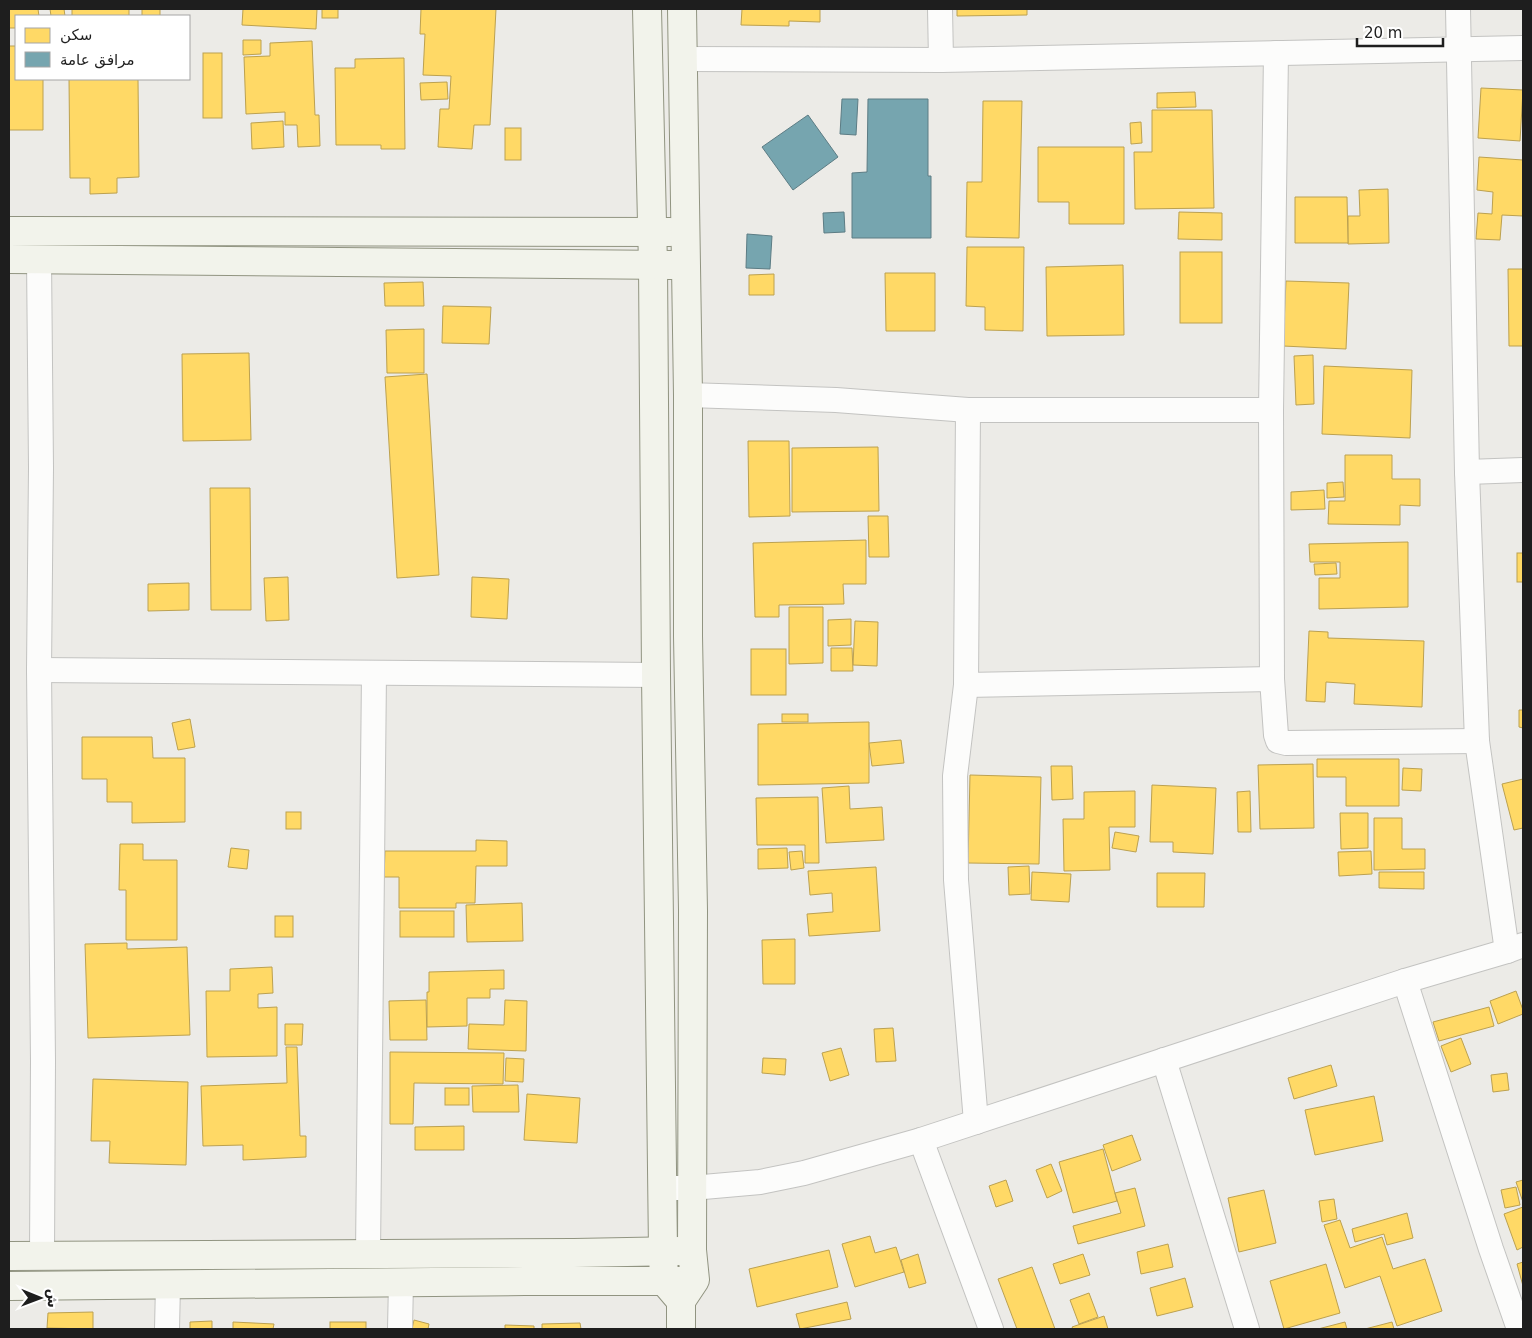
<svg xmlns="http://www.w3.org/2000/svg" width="1532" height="1338" font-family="'DejaVu Sans',Vazirmatn,sans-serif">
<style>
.homes{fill:#ffd966;stroke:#bca150}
.public{fill:#76a5af;stroke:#5c7c84}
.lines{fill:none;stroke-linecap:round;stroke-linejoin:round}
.street-casing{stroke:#c3c3c1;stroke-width:26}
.secondary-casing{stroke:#919481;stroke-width:30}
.street{stroke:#fcfcfb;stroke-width:24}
.secondary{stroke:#f2f3eb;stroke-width:28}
</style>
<rect width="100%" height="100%" fill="#ecebe7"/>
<g class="homes">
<polygon points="9,9 38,9 39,16 16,16 16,28 9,28"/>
<polygon points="50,9 64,9 65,16 51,16"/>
<rect x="72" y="9" width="57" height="7"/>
<rect x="142" y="9" width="18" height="7"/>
<polygon points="243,9 317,9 316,29 242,25"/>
<rect x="322" y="9" width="16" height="9"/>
<polygon points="421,9 496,9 490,125 474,125 472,149 438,147 440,109 449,109 451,76 423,75 425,34 420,34"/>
<polygon points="742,9 820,9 820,22 789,21 789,26 741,25"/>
<polygon points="957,9 1027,9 1027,15 957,16"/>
<polygon points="243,40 261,40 261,54 243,55"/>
<polygon points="312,41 315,115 319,115 320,146 298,147 297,125 285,125 285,112 246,114 244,57 270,56 270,43"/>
<polygon points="9,46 16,46 16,79 43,79 43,130 9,130"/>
<rect x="203" y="53" width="19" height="65"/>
<polygon points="404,58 405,149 381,149 381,145 336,145 335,68 355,68 355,59"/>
<polygon points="69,79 138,79 139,177 117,178 117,193 90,194 90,178 70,178"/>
<polygon points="447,82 448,99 421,100 420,83"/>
<polygon points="1481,88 1523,90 1520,141 1478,138"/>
<polygon points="1195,92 1196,107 1157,108 1157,93"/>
<polygon points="983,101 1022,101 1019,238 966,237 967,182 982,182"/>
<polygon points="1152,110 1212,110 1214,208 1135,209 1134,152 1152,152"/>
<polygon points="283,121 284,147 252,149 251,123"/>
<polygon points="1141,122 1142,143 1131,144 1130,123"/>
<rect x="505" y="128" width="16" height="32"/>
<polygon points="1038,147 1124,147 1124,224 1069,224 1069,202 1038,202"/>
<polygon points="1479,157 1523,160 1523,216 1502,215 1500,240 1476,239 1478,213 1492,214 1493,192 1477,190"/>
<polygon points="1388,189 1389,243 1348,244 1348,216 1360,216 1359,190"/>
<polygon points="1295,197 1347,197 1348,243 1295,243"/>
<polygon points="1179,212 1222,213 1222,240 1178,239"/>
<polygon points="967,247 1024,247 1023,331 985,330 985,307 966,306"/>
<rect x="1180" y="252" width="42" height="71"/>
<polygon points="1123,265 1124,335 1047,336 1046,267"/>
<polygon points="1508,269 1523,269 1523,346 1509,346"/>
<polygon points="885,273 935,273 935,331 886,331"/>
<polygon points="774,274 774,295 749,295 749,275"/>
<polygon points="1286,281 1349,283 1346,349 1283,346"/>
<polygon points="423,282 424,306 385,306 384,283"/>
<polygon points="443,306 491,307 489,344 442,343"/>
<polygon points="424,329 424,373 387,373 386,330"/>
<polygon points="249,353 251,440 183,441 182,354"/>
<polygon points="1313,355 1314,404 1296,405 1294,356"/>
<polygon points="1324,366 1412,370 1410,438 1322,434"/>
<polygon points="427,374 439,575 397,578 385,377"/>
<polygon points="748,441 789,441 790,516 749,517"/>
<polygon points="878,447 879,511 792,512 792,448"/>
<polygon points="1345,455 1392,455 1392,479 1420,479 1420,506 1400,505 1400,525 1328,524 1329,501 1345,501"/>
<polygon points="1343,482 1344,497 1327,498 1327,483"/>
<polygon points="210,488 250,488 251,610 211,610"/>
<polygon points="1324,490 1325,509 1291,510 1291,492"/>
<polygon points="868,516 888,516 889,557 869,557"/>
<polygon points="866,540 866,584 843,584 844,604 779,605 779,617 755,617 753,543"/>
<polygon points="1408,542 1408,607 1319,609 1319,578 1340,578 1340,562 1310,562 1309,544"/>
<rect x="1517" y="553" width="6" height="29"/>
<polygon points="1336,563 1337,574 1315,575 1314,564"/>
<polygon points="288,577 289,620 266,621 264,578"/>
<polygon points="472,577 509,579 507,619 471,617"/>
<polygon points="189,583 189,610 148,611 148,584"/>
<polygon points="789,607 823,607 823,663 789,664"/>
<polygon points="851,619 851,645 828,646 828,620"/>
<polygon points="855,621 878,622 877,666 853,665"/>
<polygon points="1309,631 1328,632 1328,638 1424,641 1422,707 1354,704 1355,684 1326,682 1325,702 1306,701"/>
<polygon points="831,648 852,648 853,671 831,671"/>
<rect x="751" y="649" width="35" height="46"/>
<polygon points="1519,710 1523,710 1523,728 1519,727"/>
<rect x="782" y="714" width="26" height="8"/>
<polygon points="190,719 195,747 178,750 172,723"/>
<polygon points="869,722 869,783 758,785 758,724"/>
<polygon points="82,737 152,737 153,758 185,758 185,822 132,823 132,802 107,802 107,779 82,779"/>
<polygon points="901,740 904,763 872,766 869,743"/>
<polygon points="1317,759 1399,759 1399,806 1346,806 1346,777 1317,777"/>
<polygon points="1313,764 1314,828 1260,829 1258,765"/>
<polygon points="1051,766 1072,766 1073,799 1052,800"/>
<polygon points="1403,768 1422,769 1421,791 1402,790"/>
<polygon points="970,775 1041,777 1039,864 968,863"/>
<polygon points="1523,779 1523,828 1514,830 1502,784"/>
<polygon points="1152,785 1216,788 1213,854 1173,852 1173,842 1150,842"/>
<polygon points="849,786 850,809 882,807 884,840 826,843 822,788"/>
<polygon points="1135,791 1135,827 1109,827 1110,870 1064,871 1063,819 1084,819 1084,792"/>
<polygon points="1250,791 1251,832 1238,832 1237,792"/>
<polygon points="818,797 819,863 805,863 805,845 757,845 756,798"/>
<rect x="286" y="812" width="15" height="17"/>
<polygon points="1340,813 1368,813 1368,848 1341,849"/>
<polygon points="1374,818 1402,818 1402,849 1425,849 1425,869 1374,870"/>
<polygon points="1115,832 1139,836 1136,852 1112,848"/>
<polygon points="476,840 507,841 507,866 476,866 475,903 456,903 456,908 399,908 399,877 384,877 385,851 476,851"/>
<polygon points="120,844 143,844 143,860 177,860 177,940 126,940 126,890 119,890"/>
<polygon points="231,848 249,850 247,869 228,867"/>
<polygon points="787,848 788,868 758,869 758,849"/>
<polygon points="802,851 804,868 791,870 789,852"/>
<polygon points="1371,851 1372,874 1339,876 1338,852"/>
<polygon points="1029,866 1030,894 1009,895 1008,867"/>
<polygon points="876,867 880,931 809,936 807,914 833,912 832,893 810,895 808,871"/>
<polygon points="1032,872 1071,874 1069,902 1031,900"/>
<polygon points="1379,872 1424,872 1424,889 1379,888"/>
<polygon points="1157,873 1205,873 1204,907 1157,907"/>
<polygon points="522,903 523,941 467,942 466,905"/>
<rect x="400" y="911" width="54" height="26"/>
<rect x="275" y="916" width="18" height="21"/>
<polygon points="795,939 795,984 763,984 762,940"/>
<polygon points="127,943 127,949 187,947 190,1035 88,1038 85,944"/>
<polygon points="272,967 273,993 258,994 258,1008 277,1007 277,1056 207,1057 206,991 230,991 230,969"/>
<polygon points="504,970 504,989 490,989 490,998 467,998 467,1026 427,1027 427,992 429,992 429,972"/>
<polygon points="1516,991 1523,1010 1523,1014 1498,1024 1490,1001"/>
<polygon points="426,1000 427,1040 390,1040 389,1001"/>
<polygon points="505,1000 527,1001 526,1051 468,1049 469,1024 504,1025"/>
<polygon points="1489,1007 1494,1026 1439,1041 1433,1022"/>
<polygon points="285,1024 303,1024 302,1045 285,1045"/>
<polygon points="893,1028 896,1061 876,1062 874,1029"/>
<polygon points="1461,1038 1471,1064 1451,1072 1441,1046"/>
<polygon points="286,1047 297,1047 300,1136 306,1136 306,1157 243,1160 243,1145 203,1146 201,1086 287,1083"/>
<polygon points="841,1048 849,1075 830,1081 822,1053"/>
<polygon points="390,1052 504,1053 503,1084 414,1083 413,1124 390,1124"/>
<polygon points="506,1058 524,1059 523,1082 505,1081"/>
<polygon points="763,1058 786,1059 785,1075 762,1073"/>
<polygon points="1331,1065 1337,1086 1294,1099 1288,1078"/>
<polygon points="1507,1073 1509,1090 1493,1092 1491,1075"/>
<polygon points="93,1079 188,1082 186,1165 109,1163 110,1141 91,1141"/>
<polygon points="518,1085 519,1112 473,1112 472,1086"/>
<rect x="445" y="1088" width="24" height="17"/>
<polygon points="527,1094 580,1098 577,1143 524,1140"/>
<polygon points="1374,1096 1383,1141 1315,1155 1305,1110"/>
<polygon points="464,1126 464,1150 415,1150 415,1127"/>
<polygon points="1132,1135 1141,1160 1112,1171 1103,1145"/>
<polygon points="1103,1149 1117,1201 1073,1213 1059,1162"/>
<polygon points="1051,1164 1062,1191 1047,1198 1036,1170"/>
<polygon points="1006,1180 1013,1201 996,1207 989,1186"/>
<polygon points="1523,1180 1523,1202 1516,1182"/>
<polygon points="1516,1187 1520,1205 1505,1208 1501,1190"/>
<polygon points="1135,1188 1145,1226 1078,1244 1073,1226 1121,1213 1115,1193"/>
<polygon points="1264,1190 1276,1243 1239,1252 1228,1198"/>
<polygon points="1334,1199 1337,1219 1322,1222 1319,1201"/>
<polygon points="1523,1207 1523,1247 1517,1250 1504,1214"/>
<polygon points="1407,1213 1413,1238 1387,1245 1384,1234 1355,1242 1352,1229"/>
<polygon points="1340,1220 1350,1248 1382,1237 1393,1269 1425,1259 1442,1311 1397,1326 1380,1276 1345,1288 1324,1225"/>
<polygon points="870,1236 875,1253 896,1247 904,1272 855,1287 842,1244"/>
<polygon points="1168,1244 1173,1267 1141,1274 1137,1252"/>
<polygon points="829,1250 838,1287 757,1307 749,1269"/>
<polygon points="918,1254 926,1283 909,1288 901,1260"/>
<polygon points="1083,1254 1090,1275 1060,1284 1053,1264"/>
<polygon points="1523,1262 1523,1286 1517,1264"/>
<polygon points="1326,1264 1340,1313 1284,1329 1270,1281"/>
<polygon points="1032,1267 1055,1329 1017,1329 998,1279"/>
<polygon points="1185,1278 1193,1307 1157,1316 1150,1288"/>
<polygon points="1089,1293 1098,1317 1079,1324 1070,1300"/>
<polygon points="847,1302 851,1319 800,1329 796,1314"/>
<polygon points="93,1312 93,1329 47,1328 48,1313"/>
<polygon points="1104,1316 1108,1329 1073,1329 1072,1327"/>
<polygon points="414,1320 429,1324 428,1329 412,1329"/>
<polygon points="212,1321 212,1329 190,1329 190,1322"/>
<polygon points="233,1322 274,1324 273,1329 233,1329"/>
<rect x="330" y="1322" width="36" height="7"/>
<polygon points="1345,1322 1347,1329 1318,1329"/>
<polygon points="1392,1322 1394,1329 1365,1329"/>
<polygon points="580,1323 581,1329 542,1329 542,1324"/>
<polygon points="505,1325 534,1326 534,1329 505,1329"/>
</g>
<g class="public">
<polygon points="842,99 858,99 856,135 840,134"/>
<polygon points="868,99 928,99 928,176 931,176 931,238 852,238 852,173 867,172"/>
<polygon points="808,115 838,157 793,190 762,147"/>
<polygon points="844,212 845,232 824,233 823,213"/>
<polygon points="747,234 772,236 770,269 746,268"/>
</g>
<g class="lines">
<g class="street-casing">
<g id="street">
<polyline points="940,9 941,60"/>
<polyline points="1458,9 1467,472 1477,741 1507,951"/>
<polyline points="1276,53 1271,410 1272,679 1276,735 1278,741 1286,743 1477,741"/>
<polyline points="683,59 941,60 1523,48"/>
<polyline points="39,259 41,468 39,670 43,1061 42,1255"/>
<polyline points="688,395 836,400 968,410 1271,410"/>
<polyline points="968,410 966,685 955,776 956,880 976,1122"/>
<polyline points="1467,472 1523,470"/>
<polyline points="39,670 656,675"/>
<polyline points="966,685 1272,679"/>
<polyline points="1405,981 1491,1249 1519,1329"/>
<polyline points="1164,1060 1247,1329"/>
<polyline points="921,1140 991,1329"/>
<polyline points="662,1188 692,1188 760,1182 804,1173 921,1140 1405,981 1507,951 1523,945"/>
<polyline points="368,1254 374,673"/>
<polyline points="167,1329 168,1285"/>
<polyline points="400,1329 401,1282"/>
</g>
</g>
<g class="secondary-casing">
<g id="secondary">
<polyline points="647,9 653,265 656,675 663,1251 664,1281 681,1301"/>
<polyline points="9,231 670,232"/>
<polyline points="9,259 672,265"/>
<polyline points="9,1256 574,1253 680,1251"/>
<polyline points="9,1286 525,1281 682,1281"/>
<polyline points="681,1329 681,1301 695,1280 692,1250 693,910 688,636 688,395 682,9"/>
</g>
</g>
<use href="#street" class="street"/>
<use href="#secondary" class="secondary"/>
</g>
<rect width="1532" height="1338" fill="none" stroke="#1e1e1e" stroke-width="20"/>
<rect x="15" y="15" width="175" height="65" fill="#ffffff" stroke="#a5a5a5"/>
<rect x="25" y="28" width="25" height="15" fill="#ffd966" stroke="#a5a5a5"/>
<text x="60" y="40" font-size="15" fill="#1e1e1e">سكن</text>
<rect x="25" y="52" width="25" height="15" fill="#76a5af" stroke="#a5a5a5"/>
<text x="60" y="65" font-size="15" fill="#1e1e1e">مرافق عامة</text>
<g transform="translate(40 1298) rotate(91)" stroke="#ffffff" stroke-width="4" paint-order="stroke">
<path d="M0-4L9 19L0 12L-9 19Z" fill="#1e1e1e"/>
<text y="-8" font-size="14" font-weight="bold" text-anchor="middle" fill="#1e1e1e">ش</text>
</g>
<path d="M1357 38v8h86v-8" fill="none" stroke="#1e1e1e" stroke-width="2.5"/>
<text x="1364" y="38" font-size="15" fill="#1e1e1e" stroke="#ffffff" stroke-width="4" paint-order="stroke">20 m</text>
</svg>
